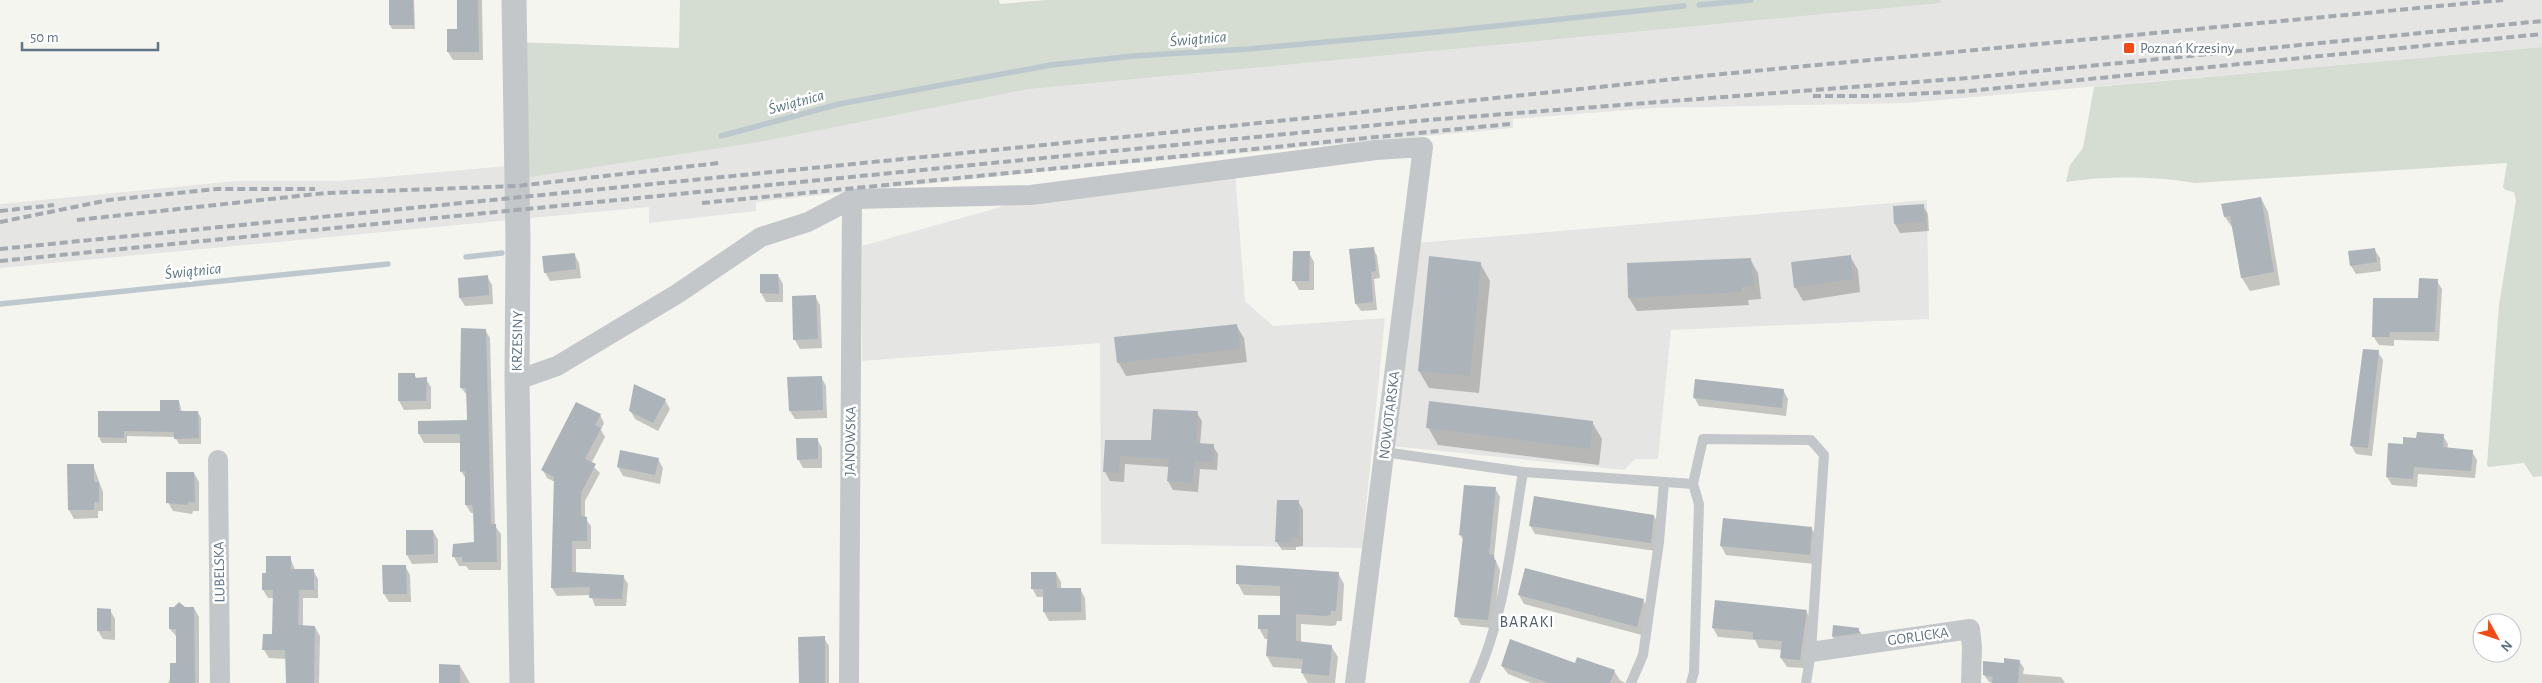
<svg xmlns="http://www.w3.org/2000/svg" width="2542" height="683" font-family="'Alegreya Sans',sans-serif">
<style>
.built{fill:#e5e6e4}
.green{fill:#d5dcd1}
.shadow{fill:#0003}
.lines{fill:none;stroke-linecap:round;stroke-linejoin:round}
.stream{stroke:#bcc8cd;stroke-width:5.5}
.building{fill:#acb4b9}
.service{stroke:#c3c7ca;stroke-width:10}
.minor{stroke:#c3c7ca;stroke-width:20}
.tertiary{stroke:#c3c7ca;stroke-width:25}
.rail{stroke:#a3a9af;stroke-width:4;stroke-dasharray:8 4;stroke-linecap:butt}
.poi-dot{fill:#f14a14;stroke:#fff;stroke-width:2}
.labels{text-anchor:middle;stroke-width:5;stroke-linejoin:round;paint-order:stroke}
.poi-label{font-size:15px;fill:#617484;stroke:#fff;text-anchor:start}
.street-label{font-size:15px;fill:#617484;stroke:#fff}
.water-label{font-size:16px;font-style:italic;fill:#5c7781;stroke:#fff}
.neighbourhood-label{font-size:16px;letter-spacing:1px;fill:#505d68;stroke:#fff}
</style>
<rect width="100%" height="100%" fill="#f5f5f0"/>
<g class="built">
<polygon points="1910,0 2542,0 2542,47 1908,103 1654,108 1513,119 1513,128 1040,172 756,202 756,211 649,223 649,207 0,268 0,204 236,181 338,181 551,162 1016,88"/>
<polygon points="1235,172 1245,301 1273,326 1385,318 1362,548 1101,544 1100,343 862,361 862,246 1039,196"/>
<polygon points="1927,200 1929,319 1671,330 1658,459 1635,459 1624,470 1392,446 1416,243"/>
</g>
<g class="green">
<polygon points="680,0 999,0 1000,4 1046,0 1941,0 1940,3 1028,89 753,143 523,178 516,42 679,48"/>
<path d="M2542,47V476L2533,477L2524,463L2489,467L2487,465L2499,305L2516,200L2514,192L2505,190L2503,187L2507,163L2195,183C2153,176 2108,176 2066,182L2070,165L2083,148L2094,87Z"/>
</g>
<g class="shadow">
<polygon points="390,0 414,0 415,29 392,29 390,25"/>
<polygon points="458,0 482,0 483,60 453,60 448,52 448,30 459,30"/>
<polygon points="2261,198 2268,212 2280,285 2250,291 2242,278 2234,230 2225,217 2223,205"/>
<polygon points="1923,206 1928,214 1929,231 1900,233 1895,224"/>
<polygon points="1373,248 1377,256 1380,278 1374,279 1377,310 1361,311 1356,304"/>
<polygon points="2374,249 2380,258 2381,271 2356,274 2351,266"/>
<polygon points="1309,253 1314,262 1314,290 1299,290 1294,281"/>
<polygon points="574,254 579,263 581,278 550,281 545,272"/>
<polygon points="1850,256 1858,270 1860,292 1803,301 1795,287"/>
<polygon points="1750,259 1758,273 1761,299 1748,300 1749,305 1637,311 1629,298"/>
<polygon points="1480,263 1490,281 1479,393 1429,388 1419,371"/>
<polygon points="778,275 783,284 783,302 766,302 761,293"/>
<polygon points="487,276 492,285 493,304 465,306 460,298"/>
<polygon points="2437,281 2442,289 2439,341 2394,340 2394,346 2379,345 2373,336 2419,299"/>
<polygon points="815,296 820,305 822,348 800,349 795,340 793,297"/>
<polygon points="1236,325 1244,338 1247,362 1126,376 1118,362"/>
<polygon points="485,330 490,338 495,526 501,534 501,570 469,570 466,566 459,566 454,557 454,545 476,544 474,513 471,513 466,505 466,479 461,471 461,443 424,443 419,434 419,423 468,421 468,396 461,388"/>
<polygon points="2378,352 2383,360 2372,456 2356,454 2351,445"/>
<polygon points="414,374 417,379 426,379 431,387 431,409 404,410 399,401"/>
<polygon points="821,377 826,386 827,418 795,419 790,411"/>
<polygon points="1783,390 1788,399 1786,416 1699,406 1694,397"/>
<polygon points="665,400 670,409 658,431 635,419 630,410"/>
<polygon points="179,401 182,412 198,412 201,418 201,444 179,444 175,437 127,436 127,443 102,443 99,437 161,412"/>
<polygon points="1197,413 1202,421 1200,445 1213,446 1218,454 1217,470 1200,469 1198,492 1173,490 1168,481 1169,467 1125,464 1124,482 1110,481 1105,472 1106,441 1153,442"/>
<polygon points="600,415 604,423 601,430 605,437 591,464 600,473 585,501 585,518 591,526 591,549 576,549 576,574 623,576 628,584 626,606 595,606 591,595 557,596 552,588 555,482 547,478 543,470"/>
<polygon points="1592,422 1602,439 1599,465 1438,445 1428,427"/>
<polygon points="2443,436 2448,444 2447,449 2472,452 2477,460 2475,478 2418,474 2417,487 2392,485 2387,477 2404,445 2417,439"/>
<polygon points="817,439 822,448 822,468 803,468 798,459"/>
<polygon points="658,459 663,468 660,484 623,476 618,467"/>
<polygon points="93,465 103,492 103,511 98,511 98,518 74,519 69,510"/>
<polygon points="194,473 199,482 199,511 193,511 192,514 173,511 168,502"/>
<polygon points="1495,488 1500,497 1494,557 1500,570 1493,628 1461,625 1456,616 1464,541 1460,535"/>
<polygon points="1298,501 1303,510 1303,546 1296,547 1296,550 1282,550 1276,541"/>
<polygon points="1654,516 1659,525 1656,551 1535,534 1530,525"/>
<polygon points="1812,529 1817,537 1815,564 1726,555 1721,546"/>
<polygon points="433,531 438,540 438,563 412,564 407,555"/>
<polygon points="290,557 295,570 313,570 318,579 318,598 303,598 303,627 315,627 320,636 319,683 287,683 287,659 269,658 264,650 273,635 274,598 268,598 263,590 267,574"/>
<polygon points="405,566 410,575 411,602 389,602 384,594"/>
<polygon points="1056,573 1061,582 1061,590 1080,589 1085,598 1086,620 1049,621 1044,612 1044,597 1037,597 1032,588"/>
<polygon points="1338,573 1344,584 1342,621 1337,621 1336,625 1332,626 1301,624 1301,643 1331,646 1338,657 1335,683 1308,683 1302,673 1303,669 1273,667 1267,656 1268,639 1265,639 1259,628 1281,616 1281,596 1244,595 1238,584"/>
<polygon points="1519,595 1643,600 1648,609 1642,635 1524,604"/>
<polygon points="184,608 194,608 199,617 199,683 168,683 177,664 177,637 170,629"/>
<polygon points="110,610 115,619 115,640 103,639 98,631"/>
<polygon points="1806,611 1811,620 1805,668 1787,667 1781,658 1782,650 1759,648 1755,640 1718,637 1713,628"/>
<polygon points="1859,630 1864,638 1838,645 1833,637"/>
<polygon points="824,638 829,646 829,683 800,683"/>
<polygon points="2019,661 2024,668 2023,674 2061,677 2065,683 1993,683 1989,682 1984,675"/>
<polygon points="1576,664 1614,671 1620,680 1625,683 1531,683 1508,674 1502,666"/>
<polygon points="460,666 470,683 440,683"/>
</g>
<g class="lines">
<g class="stream">
<polyline points="1699,5 1751,0"/>
<polyline points="721,136 839,104 1051,65 1133,56 1248,49 1448,31 1684,6"/>
<polyline points="466,257 502,253"/>
<polyline points="0,304 388,264"/>
</g>
</g>
<g class="building">
<polygon points="389,0 413,0 414,25 389,25"/>
<polygon points="457,0 478,0 479,52 447,52 447,29 457,29"/>
<polygon points="2261,197 2274,272 2241,278 2230,216 2224,217 2221,204"/>
<polygon points="1924,204 1925,222 1894,224 1893,206"/>
<polygon points="1374,247 1376,271 1371,272 1373,302 1355,304 1349,249"/>
<polygon points="2375,248 2377,262 2350,266 2348,251"/>
<polygon points="1293,251 1310,251 1309,281 1292,281"/>
<polygon points="575,253 576,269 544,273 542,256"/>
<polygon points="1851,255 1853,279 1794,288 1791,262"/>
<polygon points="1429,256 1481,262 1470,376 1418,371"/>
<polygon points="1751,258 1754,286 1741,287 1742,292 1628,298 1627,263"/>
<polygon points="760,274 778,274 779,294 760,293"/>
<polygon points="488,275 489,295 459,298 458,278"/>
<polygon points="2419,278 2438,279 2435,332 2390,332 2389,337 2372,337 2373,298 2418,298"/>
<polygon points="816,295 818,339 793,340 792,296"/>
<polygon points="1237,324 1240,349 1117,363 1114,337"/>
<polygon points="461,328 486,329 491,524 496,524 497,562 462,562 462,557 452,557 453,544 474,542 473,508 472,505 465,505 465,471 460,472 460,434 418,434 418,421 467,420 466,388 460,388"/>
<polygon points="2363,349 2379,350 2368,448 2350,446"/>
<polygon points="398,373 415,373 415,378 427,377 426,401 398,401"/>
<polygon points="822,376 823,410 789,411 787,377"/>
<polygon points="1695,379 1784,389 1782,408 1693,398"/>
<polygon points="634,384 666,399 653,423 629,411"/>
<polygon points="160,400 179,400 179,411 198,411 199,438 174,439 174,432 124,431 124,438 98,437 98,411 160,411"/>
<polygon points="1429,401 1593,421 1590,449 1426,428"/>
<polygon points="576,402 601,414 595,425 601,428 585,459 596,464 581,493 581,516 587,517 587,541 572,541 572,572 624,575 622,599 589,598 590,587 551,588 554,477 541,470"/>
<polygon points="1153,409 1198,411 1196,443 1214,444 1213,462 1195,461 1193,483 1167,481 1169,459 1120,456 1119,473 1103,472 1105,440 1151,440"/>
<polygon points="2417,432 2444,434 2443,447 2473,450 2471,471 2414,467 2413,479 2386,477 2388,443 2403,444 2403,437 2416,438"/>
<polygon points="796,438 818,438 818,459 797,460"/>
<polygon points="620,450 659,458 655,475 617,467"/>
<polygon points="67,464 94,464 94,482 99,482 99,502 94,502 94,510 68,510"/>
<polygon points="166,472 194,472 195,502 188,502 187,505 166,503"/>
<polygon points="1464,485 1496,487 1489,554 1494,555 1494,560 1496,560 1488,620 1454,617 1463,536 1459,535"/>
<polygon points="1534,496 1654,515 1651,543 1529,526"/>
<polygon points="1277,500 1299,500 1298,538 1292,538 1292,542 1275,542"/>
<polygon points="1723,518 1812,527 1810,555 1720,546"/>
<polygon points="406,530 433,530 434,554 406,555"/>
<polygon points="266,556 291,556 291,569 314,569 314,590 299,590 298,625 315,626 314,683 286,683 285,650 262,650 263,634 272,634 273,590 262,590 262,573 266,573"/>
<polygon points="382,565 406,565 407,594 383,594"/>
<polygon points="1236,565 1339,572 1336,611 1331,611 1331,615 1325,616 1296,614 1296,641 1332,645 1329,676 1301,673 1303,659 1266,656 1268,629 1258,629 1258,615 1280,615 1280,586 1236,584"/>
<polygon points="1525,568 1644,599 1637,627 1518,595"/>
<polygon points="1031,572 1056,572 1057,588 1081,588 1081,612 1043,612 1043,589 1031,589"/>
<polygon points="1715,600 1807,610 1800,660 1780,658 1782,641 1753,639 1753,632 1712,628"/>
<polygon points="179,602 185,607 194,607 195,683 170,683 170,663 176,663 176,629 169,629 169,607 174,607"/>
<polygon points="97,608 111,609 111,631 97,631"/>
<polygon points="1833,625 1859,628 1859,633 1832,637"/>
<polygon points="825,636 825,683 799,683 798,637"/>
<polygon points="1510,639 1575,663 1577,657 1615,670 1610,683 1549,683 1501,666"/>
<polygon points="2004,658 2020,660 2018,683 1992,683 1993,677 1983,675 1983,661 2004,663"/>
<polygon points="439,664 460,665 460,683 439,683"/>
</g>
<g class="lines">
<g class="service">
<polyline points="1384,452 1523,472 1693,484 1703,439 1811,440 1824,455 1811,652 1806,683"/>
<path d="M1474,683C1505,617 1511,543 1523,472"/>
<polyline points="1631,683 1643,655 1659,542 1664,482"/>
<polyline points="1691,683 1694,672 1699,504 1693,484"/>
</g>
<g class="minor">
<polyline points="517,380 557,366 677,294 761,237 808,222 852,199 1031,195 1376,150 1423,147 1355,683"/>
<polyline points="218,460 220,683"/>
<polyline points="1811,652 1970,629 1972,647 1971,683"/>
<polyline points="849,683 852,199"/>
</g>
<polyline class="tertiary" points="514,0 518,242 517,380 522,683"/>
<g class="rail">
<polyline points="1813,96 1873,96 1969,91 2542,34"/>
<polyline points="702,203 1510,124"/>
<polyline points="0,211 54,205"/>
<polyline points="77,220 326,193 517,186 719,163"/>
<polyline points="0,222 109,200 217,189 315,189"/>
<polyline points="0,249 1174,132 1722,74 2503,0"/>
<polyline points="0,261 1428,120 1968,78 2542,21"/>
</g>
</g>
<rect class="poi-dot" x="2123" y="42" width="12" height="12" rx="2.5"/>
<g class="labels">
<g class="poi-label">
<text x="2140" y="53">Poznań Krzesiny</text>
</g>
<g class="street-label">
<text transform="translate(517 341) rotate(-89)" y="5">KRZESINY</text>
<text transform="translate(1389 415) rotate(-83)" y="5">NOWOTARSKA</text>
<text transform="translate(850 441) rotate(-89)" y="5">JANOWSKA</text>
<text transform="translate(219 572) rotate(-91)" y="5">LUBELSKA</text>
<text transform="translate(1918 636) rotate(-8)" y="5">GORLICKA</text>
</g>
<g class="water-label">
<text transform="translate(1198 38) rotate(-5)" y="6">Świątnica</text>
<text transform="translate(796 101) rotate(-15)" y="6">Świątnica</text>
<text transform="translate(193 270) rotate(-6)" y="6">Świątnica</text>
</g>
<g class="neighbourhood-label">
<text x="1527" y="627">BARAKI</text>
</g>
</g>
<g transform="translate(2497 638) rotate(130)"><circle r="24" fill="#ffffff" stroke="#c0c7ce"/>
<path d="M0-4L9 19L0 12L-9 19Z" fill="#f14a14"/>
<text y="-8" font-size="14" font-weight="bold" text-anchor="middle" fill="#617484">N</text>
</g>
<path d="M22 42v8h136v-8" fill="none" stroke="#617484" stroke-width="2.5"/>
<text x="30" y="42" font-size="15" fill="#617484" stroke="#ffffff" stroke-width="4" paint-order="stroke">50 m</text>
</svg>
